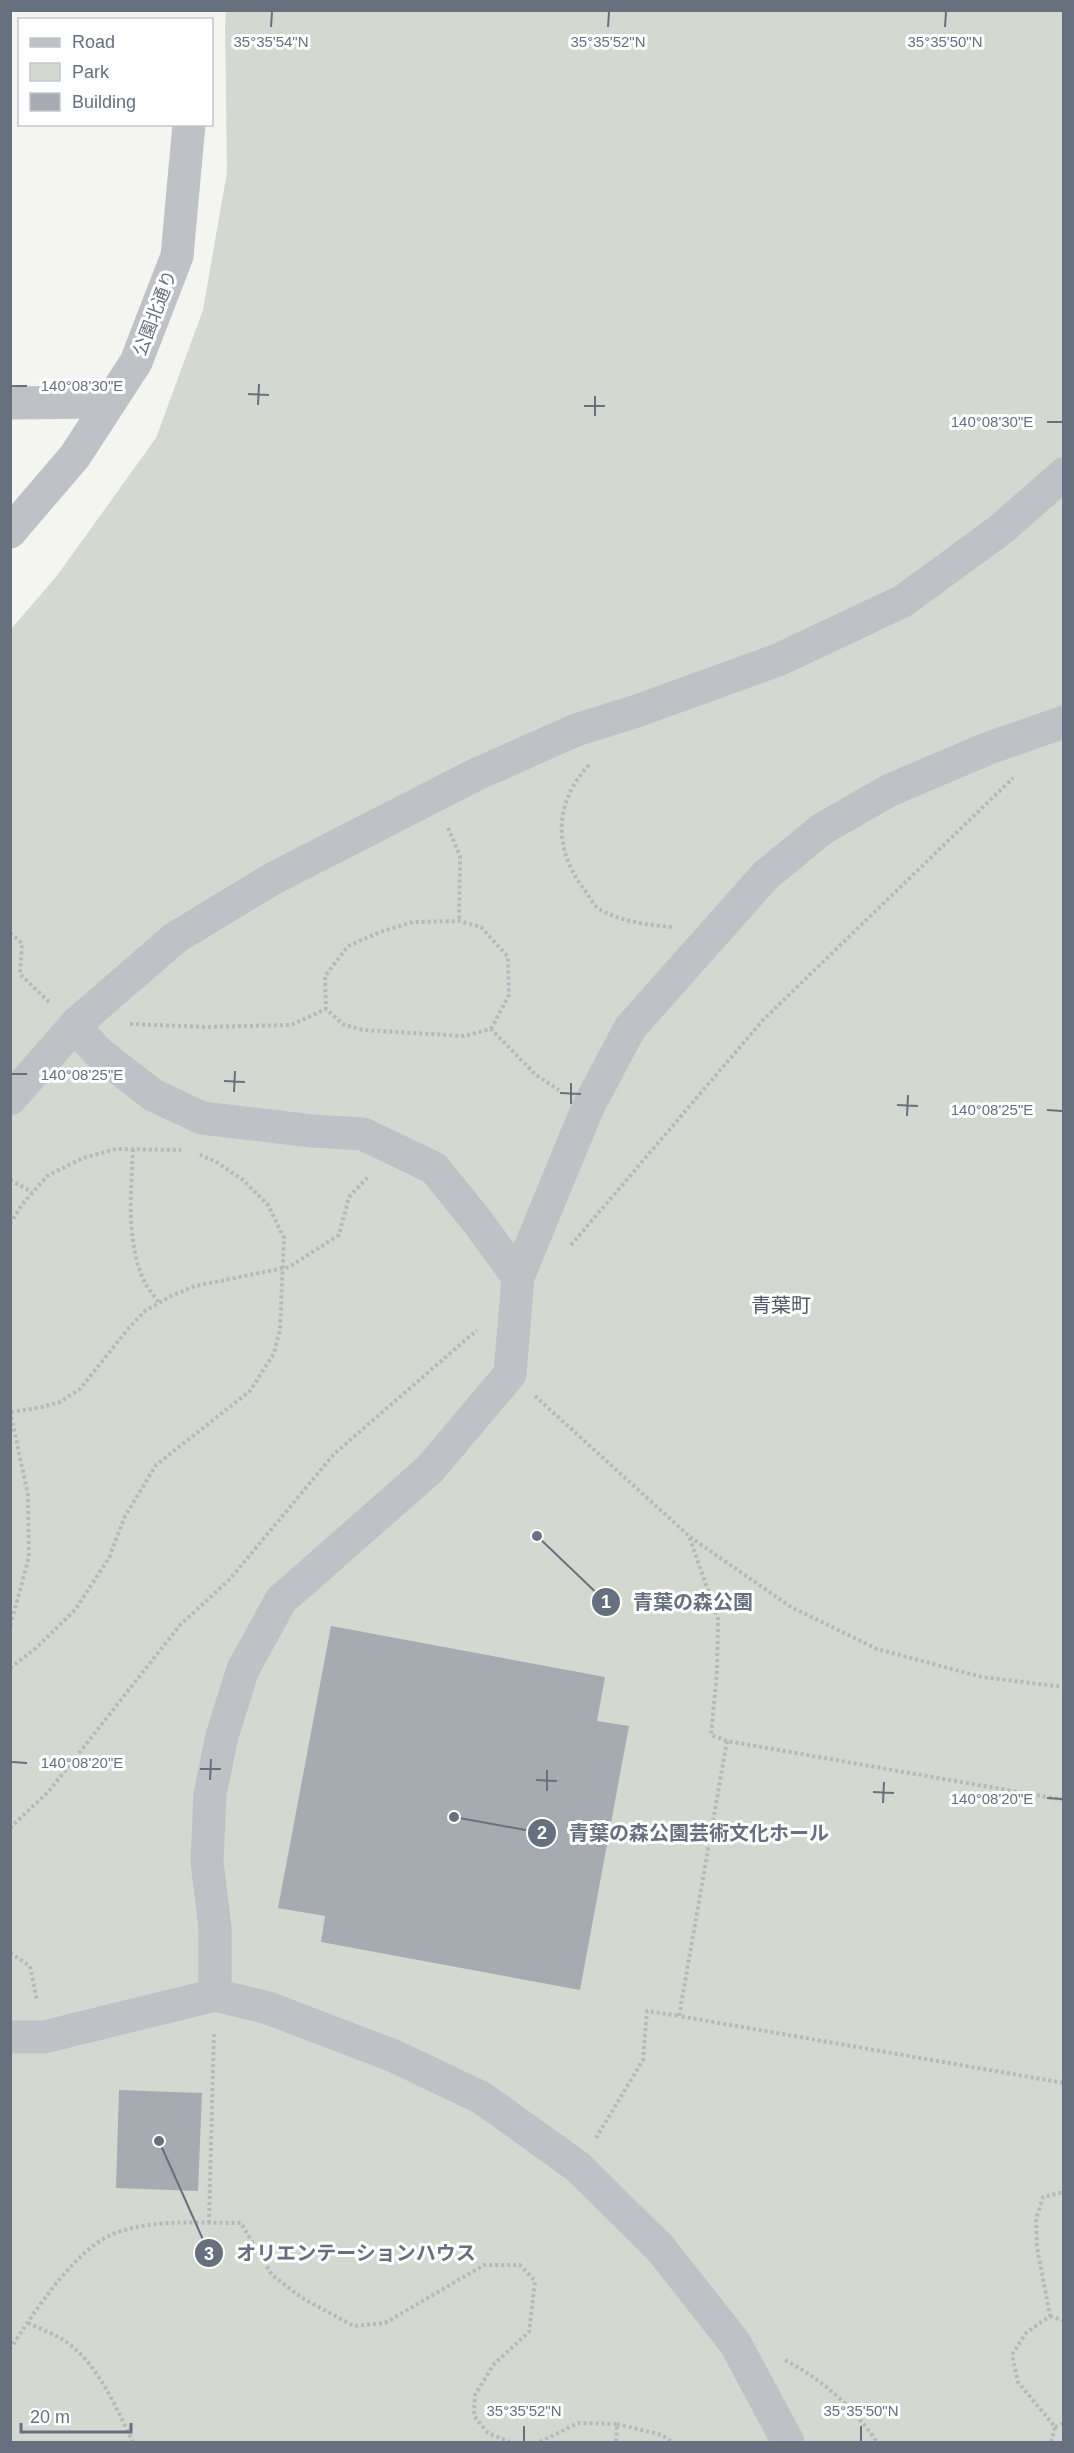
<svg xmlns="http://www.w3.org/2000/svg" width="1074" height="2453" font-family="Helvetica,'Noto Sans JP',sans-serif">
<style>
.green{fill:#d3d9d1}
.building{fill:#a6abb1}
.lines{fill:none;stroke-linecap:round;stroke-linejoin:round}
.path{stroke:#b6b8bb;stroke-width:4;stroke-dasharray:3 3;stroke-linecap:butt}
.minor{stroke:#bec1c5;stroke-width:33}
.ticks{fill:none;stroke:#66707f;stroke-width:2}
.labels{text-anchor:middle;stroke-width:6;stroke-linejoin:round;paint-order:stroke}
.street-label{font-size:18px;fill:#66707f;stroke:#fff}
.neighbourhood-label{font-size:20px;fill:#545a65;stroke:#fff}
.ticks-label{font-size:15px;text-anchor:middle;fill:#66707f;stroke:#fff;stroke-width:6;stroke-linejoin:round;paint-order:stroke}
.leader{fill:none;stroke:#66707f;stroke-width:2}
.callout-dot{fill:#66707f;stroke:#fff;stroke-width:2}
.mark-label{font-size:18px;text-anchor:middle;font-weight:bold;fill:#fff}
.callout-label{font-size:20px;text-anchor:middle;font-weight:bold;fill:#66707f;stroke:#fff;stroke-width:6;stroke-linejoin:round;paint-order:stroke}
</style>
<rect width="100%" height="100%" fill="#f4f4f1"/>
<polygon class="green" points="226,11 1063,11 1063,2442 11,2442 11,629 56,577 156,438 203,310 227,172 225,25"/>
<g class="building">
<polygon points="331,1626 605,1677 597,1721 629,1726 580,1990 321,1942 325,1916 278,1908"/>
<polygon points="119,2090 202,2093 198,2191 116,2188"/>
</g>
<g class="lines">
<g class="path">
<path d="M589,765C554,802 553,849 584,889C589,896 594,907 601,910C623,922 648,925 672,927"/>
<polyline points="448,828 460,856 459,921"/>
<polyline points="10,933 22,943 20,974 50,1003"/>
<polyline points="130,1024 207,1027 291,1025 326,1009"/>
<polyline points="491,1029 509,995 508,957 481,927 459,921 413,922 380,932 348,946 325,976 326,1009 344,1025 363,1030 464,1036 491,1029 536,1075 559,1090"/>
<path d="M133,1149C131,1193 126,1238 143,1279C147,1288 154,1295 159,1303"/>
<polyline points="10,1180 32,1192"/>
<polyline points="10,1224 21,1206 47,1176 83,1158 116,1149 181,1150"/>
<polyline points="571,1245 763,1020 1013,778"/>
<polyline points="535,1396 689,1536 718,1619 717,1671 711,1735 727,1741 1064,1800"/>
<polyline points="10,1411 28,1495 29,1557 10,1627"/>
<polyline points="11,1412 42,1407 60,1402 80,1389 128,1329 145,1311 171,1296 195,1286 289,1267 339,1235 349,1197 369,1176"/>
<polyline points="690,1537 791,1607 877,1649 982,1677 1064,1687"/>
<polyline points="10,1668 36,1648 75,1610 109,1558 125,1516 156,1465 250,1391 274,1353 280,1330 284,1238 268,1205 243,1180 215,1161 200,1155"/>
<polyline points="727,1741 679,2016 1064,2083"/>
<polyline points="10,1828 49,1791 180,1625 230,1579 334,1454 477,1330"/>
<polyline points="10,1953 30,1966 37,2001"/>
<polyline points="596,2138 643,2060 647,2011 679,2016"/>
<polyline points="209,2223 214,2031"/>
<polyline points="1050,2316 1064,2321"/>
<path d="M28,2323C39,2328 51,2333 62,2339C98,2362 115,2406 133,2442"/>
<path d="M10,2349C33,2314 76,2246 118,2232C157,2219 200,2223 241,2223L272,2275L302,2298L354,2326L385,2323L484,2265H520L535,2281L529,2332L494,2364L475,2395L474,2416L488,2433L510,2442"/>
<path d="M785,2360C823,2380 853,2407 877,2442"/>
<polyline points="617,2424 662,2435 672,2442"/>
<polyline points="1055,2427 1064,2423"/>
<polyline points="540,2442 578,2423 617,2424 616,2442"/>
<polyline points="1051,2442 1055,2427 1018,2382 1012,2355 1026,2333 1050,2316 1037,2247 1036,2219 1043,2197 1064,2192"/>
</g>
<g class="minor">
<polyline points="10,403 110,402"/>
<polyline points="10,532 75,456 136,362 177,256 189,124"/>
<polyline points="74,1026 99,1053 153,1095 202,1118 313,1131 363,1134 434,1168 477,1221 518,1277"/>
<polyline points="10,1099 78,1022 175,938 272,879 477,774 576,730 634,712 778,660 903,601 1000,530 1064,474"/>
<polyline points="215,1995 215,1927 207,1862 210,1794 222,1736 243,1669 281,1600 430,1469 510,1374 518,1277 588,1107 630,1028 766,875 822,829 890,790 989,748 1064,722"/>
<polyline points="10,2037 44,2037 215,1995 268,2008 394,2056 482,2098 578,2167 660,2248 735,2343 788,2442"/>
</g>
</g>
<path class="ticks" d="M271,27L272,12M608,27L609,12M945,27L946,12M12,386H27M248,394L269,395M258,405L259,384M584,406H605M595,416V396M1047,422H1062M12,1074H27M224,1081L245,1082M234,1092L235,1071M560,1093L581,1094M571,1104V1083M897,1105L918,1106M1047,1110L1062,1111M907,1116L908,1095M12,1762L27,1763M200,1769H221M210,1780L211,1759M536,1780L557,1781M547,1791V1770M873,1792L894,1793M1047,1798L1062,1799M883,1803L884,1782M524,2441V2426M861,2441V2426"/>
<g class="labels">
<g class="street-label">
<text transform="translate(155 313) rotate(-69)" y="6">公園北通り</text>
</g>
<g class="neighbourhood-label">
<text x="781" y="1312">青葉町</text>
</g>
</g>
<g class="ticks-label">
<text x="271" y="47">35°35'54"N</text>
<text x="608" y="47">35°35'52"N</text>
<text x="945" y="47">35°35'50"N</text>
<text x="82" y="391">140°08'30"E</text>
<text x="992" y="427">140°08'30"E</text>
<text x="82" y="1080">140°08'25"E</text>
<text x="992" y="1115">140°08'25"E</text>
<text x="82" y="1768">140°08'20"E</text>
<text x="992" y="1804">140°08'20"E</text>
<text x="524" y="2416">35°35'52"N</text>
<text x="861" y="2416">35°35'50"N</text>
</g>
<path class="leader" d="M537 1536L606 1602M454 1817L542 1833M159 2141L209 2253"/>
<g class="callout-dot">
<circle cx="537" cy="1536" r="6"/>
<circle cx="454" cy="1817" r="6"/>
<circle cx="159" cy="2141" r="6"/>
<circle cx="606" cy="1602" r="15"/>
<circle cx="542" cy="1833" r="15"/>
<circle cx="209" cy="2253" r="15"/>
</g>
<g class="mark-label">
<text x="606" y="1608">1</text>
<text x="542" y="1839">2</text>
<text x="209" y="2260">3</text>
</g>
<g class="callout-label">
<text x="693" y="1609">青葉の森公園</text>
<text x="699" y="1840">青葉の森公園芸術文化ホール</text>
<text x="356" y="2260">オリエンテーションハウス</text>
</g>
<rect width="1074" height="2453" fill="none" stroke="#66707f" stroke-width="24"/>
<rect x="18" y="18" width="195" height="108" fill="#ffffff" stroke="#c2c6cc" stroke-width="1.5"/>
<rect x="30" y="38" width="30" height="9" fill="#bec1c5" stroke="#c2c6cc" stroke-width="1.5"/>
<text x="72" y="48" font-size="18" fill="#66707f">Road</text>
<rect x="30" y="63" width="30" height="18" fill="#d3d9d1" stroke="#c2c6cc" stroke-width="1.5"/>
<text x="72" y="78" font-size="18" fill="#66707f">Park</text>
<rect x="30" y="93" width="30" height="18" fill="#a6abb1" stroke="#c2c6cc" stroke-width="1.5"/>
<text x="72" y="108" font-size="18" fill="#66707f">Building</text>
<path d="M21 2423v9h110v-9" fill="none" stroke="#66707f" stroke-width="3"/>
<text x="30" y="2423" font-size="18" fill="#66707f" stroke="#ffffff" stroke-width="4.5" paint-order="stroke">20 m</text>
</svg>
